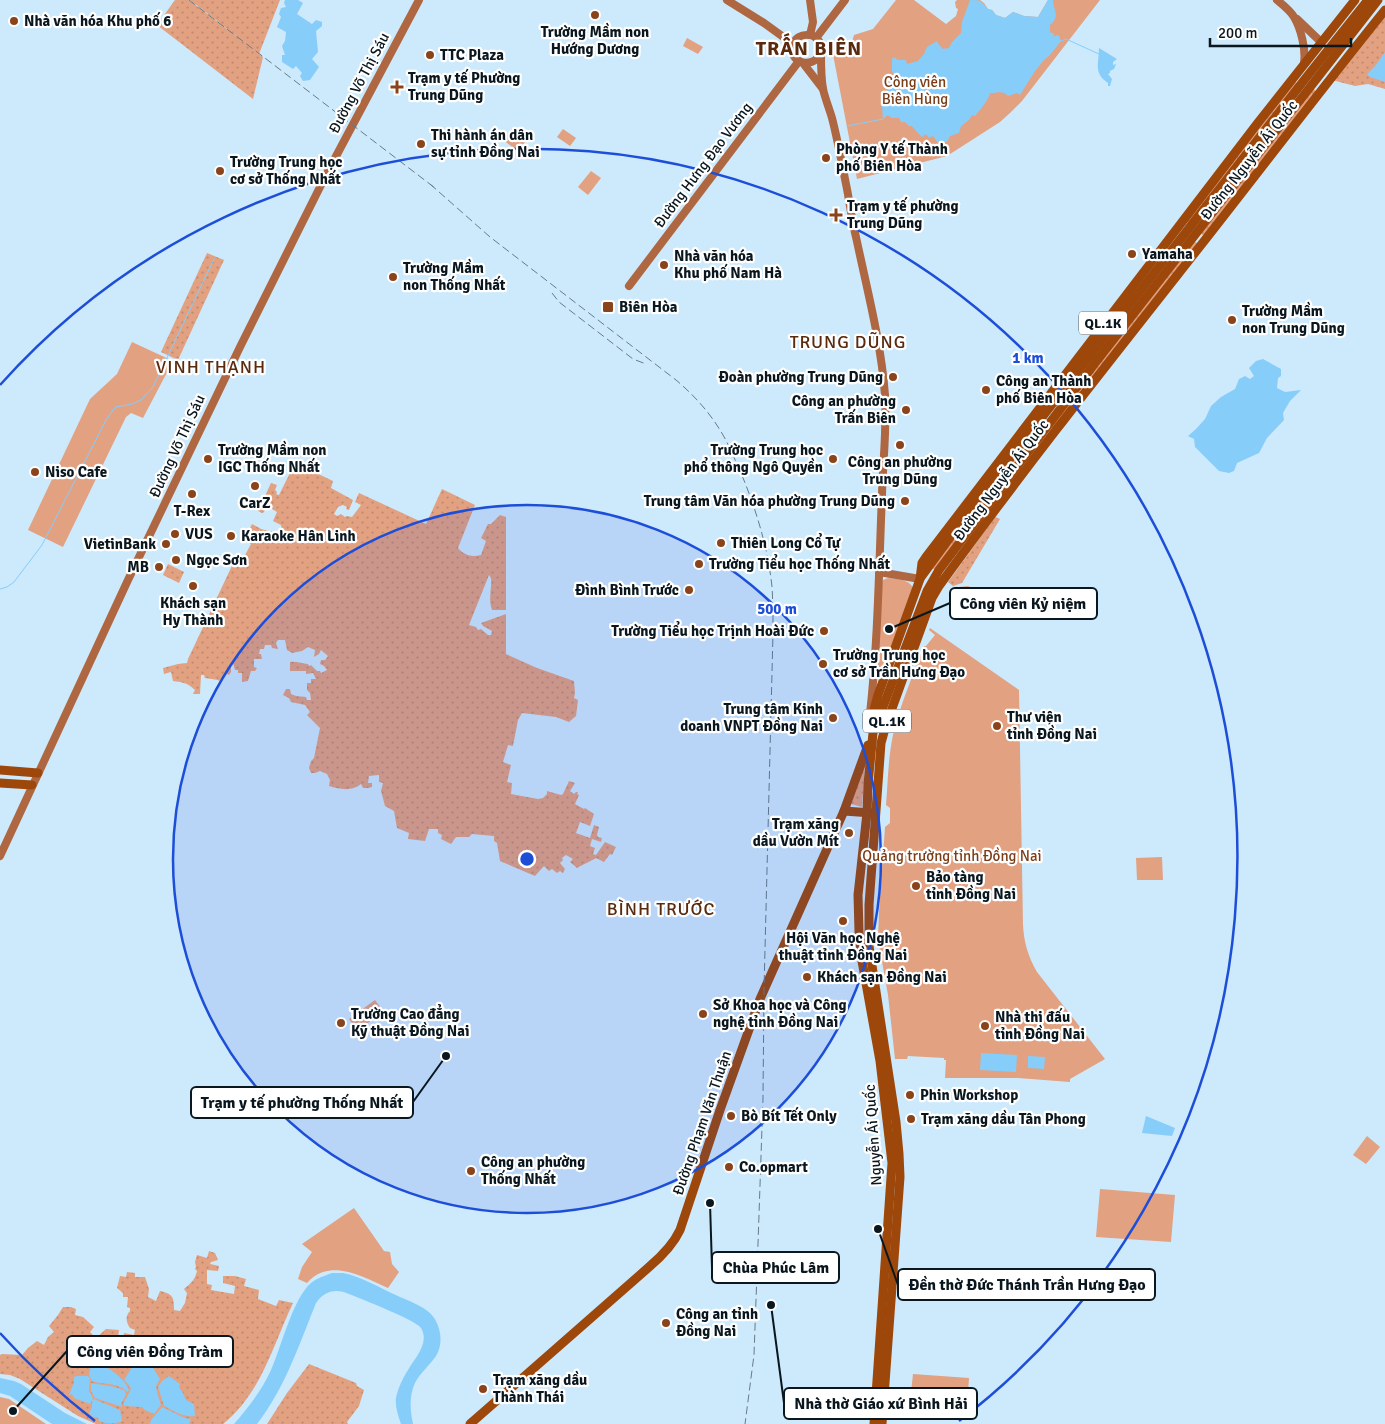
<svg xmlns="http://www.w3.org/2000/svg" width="1385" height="1424" font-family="Signika,sans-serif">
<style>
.grass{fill:url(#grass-dots)}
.park{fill:#e2a181}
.water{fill:#87cdfa}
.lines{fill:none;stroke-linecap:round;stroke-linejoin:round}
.stream{stroke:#87cdfa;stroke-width:1}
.secondary{stroke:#ae6741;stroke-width:8}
.primary{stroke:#9d470a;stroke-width:9}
.rail{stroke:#677b88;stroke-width:1;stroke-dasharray:8 4;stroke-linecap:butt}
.ring{fill:none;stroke:#1d4ed8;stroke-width:2.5}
.poi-dot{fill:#89441b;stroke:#fff;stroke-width:2}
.labels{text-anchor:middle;stroke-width:4.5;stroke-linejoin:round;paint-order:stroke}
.shield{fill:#fff;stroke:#545d62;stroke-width:1}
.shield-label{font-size:14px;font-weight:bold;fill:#0a171f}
.poi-label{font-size:15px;font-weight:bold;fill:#0a171f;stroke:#fff;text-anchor:start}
.park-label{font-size:15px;fill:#7b3d18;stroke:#fff}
.street-label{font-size:15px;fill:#0a171f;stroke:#fff}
.quarter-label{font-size:18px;letter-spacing:1px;fill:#5a2a0e;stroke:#fff}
.district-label{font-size:20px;font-weight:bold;letter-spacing:1px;fill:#5a2a0e;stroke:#fff}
.centre{fill:#1d4ed8;stroke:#fff;stroke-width:2.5}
.ring-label{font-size:15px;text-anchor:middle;font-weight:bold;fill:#1d4ed8;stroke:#fff;stroke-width:4.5;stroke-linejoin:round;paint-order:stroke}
.leader{fill:none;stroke:#0a171f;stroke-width:2}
.callout-dot{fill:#0a171f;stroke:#fff;stroke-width:2}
.callout{fill:#fff;stroke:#0a171f;stroke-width:2}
.callout-label{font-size:16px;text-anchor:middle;font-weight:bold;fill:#0a171f}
</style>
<defs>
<pattern id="grass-dots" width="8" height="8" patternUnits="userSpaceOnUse" patternTransform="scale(1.25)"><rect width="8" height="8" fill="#e2a181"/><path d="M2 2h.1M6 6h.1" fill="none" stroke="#c18a6f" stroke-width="1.8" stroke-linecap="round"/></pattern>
</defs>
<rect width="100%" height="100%" fill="#cde9fc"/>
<g class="grass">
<polygon points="175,0 189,0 256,51 190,0 280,0 259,54 263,57 253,99 157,25"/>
<polygon points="1385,14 1385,89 1368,84 1355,86 1332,80"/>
<polygon points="1294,81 1298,84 1189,224 1186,222"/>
<polygon points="1312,88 1316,91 1204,236 1199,232"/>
<polygon points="1193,240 1198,244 1053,429 1051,427"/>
<polygon points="207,253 224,260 178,360 161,352"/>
<polygon points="1035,431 1038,434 936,571 931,567"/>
<path d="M295,463L333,481L331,488L353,500L349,510L346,509L347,507L343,505L338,507L334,514L337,516L341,514L345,517L347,516L352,517L361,505L355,502L359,493L426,524L442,489L475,505L458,548C465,556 472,557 481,555L486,541L481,538L488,524H491L500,515L506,517V610H492C488,599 492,589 491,578L489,575L469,625L476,627L478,630L481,629L488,635H491L492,631L483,626L481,623L506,614V654L537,668L574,681L575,693L574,698L578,700L576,716L569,722L556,717L522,713L518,720L513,746L508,745L503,762L511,765L507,782L512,783L511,794L538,799L543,798L547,794V791L561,795L563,794L569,781L575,783L570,791L574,794L576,792H578L577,794L579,795L575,804L584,809L585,808L594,814L590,826L580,822L576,833L590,838L594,825L599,827L597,835L598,837L602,838L601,842L592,839L590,846L595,848L593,854L596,855L605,842L616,847L612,855L610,854L604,862L596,858C593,860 582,865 577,868L570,862L573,859L566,855L562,858L563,860L560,863L565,869L563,873L560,871L557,873L552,869L549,871L544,866L535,876L500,861L497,843L494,841V836L472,834L469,837H456L451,844L441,839L442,835L438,833V829H429L425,841L408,839L409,833L397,828L394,811L385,806L381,791L383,783L379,782V775L369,776L368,783H372V787L368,788H363L361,784C351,792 340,789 329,786L330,780L327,774L320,771L315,773H311L309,768L311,761L314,758L320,728L307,715L310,712L305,705L291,702L289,698L283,695L286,689H290L291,694L296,696L306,697L307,700H311L310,693L307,690V683H311V679H316L313,673L306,674V671H290V662C297,661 302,664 308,664L309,666L311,665L317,671H320L321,673L327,670L324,666L320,664L321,660H325L328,656L321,650L319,654L314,657L315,650L308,647L302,651L292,653L287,650L285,640H278L276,643L278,649L272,648L271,645H265L264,649H260L259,654H261L262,659H254V667L257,668L255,671H251L248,681L242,682V673H238V670H235L233,663H231V672L229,675L225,673L223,678L219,681L218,680L205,678L204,675H201L200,694H193L195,690C188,683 182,682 173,681L171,672L164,674L163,668L178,664L187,663L188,659L238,553L244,557L251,544L244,540L252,524L261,529L273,532L275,536H279L282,530L281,525L273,521L277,512L272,509L273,506L271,505L269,508L266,507L264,512L262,513L258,511L271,483L277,485L275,490L277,492L276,494L279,495Z"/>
<polygon points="995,517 1000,519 962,583 953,586 948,582"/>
<polygon points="168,564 184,572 179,583 163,575"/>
<polygon points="865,765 862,807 851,804"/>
<path d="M209,1251L215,1253L218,1260L211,1262L210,1264L219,1266L218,1271L207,1270V1284L212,1285L211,1290L234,1294L235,1286L223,1283V1276H235L246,1279L244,1286L259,1290L258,1299L276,1306L279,1300L293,1303C273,1345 261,1394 223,1424H96L78,1416L20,1379L10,1375L0,1374V1355L2,1354L22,1355L28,1348L37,1341L44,1345L48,1337L54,1332L49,1326L58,1315L63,1307H71L76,1309L75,1315L83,1317L94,1327L90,1332L96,1338L106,1329L119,1330L118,1338H123L124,1333L134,1335L135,1330L130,1328C126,1322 125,1316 130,1311V1308L127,1307L128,1297H123V1293L117,1288L120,1276L126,1277L127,1272L135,1273V1277H145L149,1289L148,1297L156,1301L160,1291C173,1294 174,1297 174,1310L180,1311L185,1303L187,1293L184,1289C191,1283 195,1280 197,1271L195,1269L196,1267L195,1262L197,1255L207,1258Z"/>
<polygon points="309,1364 356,1383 357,1386 364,1390 359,1406 347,1422 348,1424 267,1424 287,1393"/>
</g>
<g class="park">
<polygon points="896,0 914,0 946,24 956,16 958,9 956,8 955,2 957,0 980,0 984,3 988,9 992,10 996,15 1005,18 1013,12 1024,16 1038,17 1048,0 1100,0 1022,101 1010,113 1000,122 947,156 857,179 831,44 850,48 854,35 873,29"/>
<polygon points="687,38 703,47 698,54 683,46"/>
<polygon points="563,129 576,138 570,146 557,137"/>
<polygon points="511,130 526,141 518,151 503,140"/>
<polygon points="591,171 601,178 588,195 578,187"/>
<polygon points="132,342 173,361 143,418 131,413 126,417 63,547 28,530 90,399 117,374"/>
<path d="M888,578C897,579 909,579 913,588L882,673L880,672L878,668L882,583L883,580Z"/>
<polygon points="968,586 991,598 978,618 955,590 959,587"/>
<path d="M930,628L1019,690L1023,925C1024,943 1028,956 1037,972L1105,1059L1070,1079V1082L1018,1078H945L946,1060H944V1058L908,1056L907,1059H895L888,995L878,939L879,912L885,827L890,823V808L886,805C888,782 888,758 893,735C900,705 913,675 924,646H926L935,635L929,630Z"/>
<polygon points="1162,857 1163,880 1137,880 1136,858"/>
<polygon points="375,1000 383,1011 358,1031 349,1019"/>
<polygon points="1367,1136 1380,1147 1366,1164 1353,1155"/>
<polygon points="1100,1189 1175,1195 1171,1242 1096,1237"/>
<path d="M354,1208L384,1251L390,1252L392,1264L399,1272L388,1288C363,1277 330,1257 307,1283L298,1279L302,1267L312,1252L302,1244Z"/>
<polygon points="972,1286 998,1287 996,1301 971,1300"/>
<polygon points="913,1374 969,1378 967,1407 910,1402"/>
<polygon points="0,1397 9,1399 46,1424 0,1424"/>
</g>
<g class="water">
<polygon points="285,0 298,0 303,3 297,14 312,24 316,20 322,22 322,26 316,31 318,52 312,59 319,67 310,80 303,81 300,76 302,73 296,66 293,69 282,62 282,55 285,55 282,46 285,41 286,32 277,27 281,17 279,14 281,8 286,7 284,3"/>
<path d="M970,0C982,0 981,1 988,9L992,10L996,15L1005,18L1013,12L1024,16L1038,17L1048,0H1053C1053,10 1061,16 1050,25V32L1054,34L1053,37L1057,35L1059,36L1061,41L1050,55L1044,60L1035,71L1020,95L1017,93L1008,96C1003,90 997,93 990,93C989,100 979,111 975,116L972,115L969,120L961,126L959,133L950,136L947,142H937L934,137L932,136L929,138L926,134L922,137C919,134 914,129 912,126H909L905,122H901L899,118H892L888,115L883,119L882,106L887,100L884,94L888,89V84L894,75L892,71V59L894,57L898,60H906L907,64L918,61L924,54L927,47L937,41L939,45L943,49L949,48L952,42L961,33L962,22Z"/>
<path d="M1099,48L1117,59L1113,62V65L1116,64L1114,69L1110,71V73L1108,74L1112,79L1110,86H1108V83C1093,73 1099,63 1099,48Z"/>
<polygon points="1385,52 1385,82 1370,77 1367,74 1376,65"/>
<polygon points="1263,359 1281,369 1281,376 1278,378 1277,388 1285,392 1301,390 1290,401 1283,413 1284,420 1267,438 1259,453 1237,463 1234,471 1229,473 1219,471 1195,447 1194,439 1188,436 1196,429 1205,419 1211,406 1221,397 1235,389 1239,379 1245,376 1250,379 1254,376 1249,368 1256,361"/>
<polygon points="981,1053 1017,1055 1016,1072 980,1070"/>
<polygon points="1028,1056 1045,1057 1044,1069 1028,1068"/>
<polygon points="1146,1116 1175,1128 1172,1136 1142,1133"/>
<path d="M332,1273C336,1273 340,1273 343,1273C360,1276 384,1290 400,1297C410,1301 422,1306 430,1313C441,1324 444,1343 436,1356C430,1365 420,1373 415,1383C409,1396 410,1410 413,1424H401C398,1415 395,1407 396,1398C398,1388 403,1378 408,1370C415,1358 430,1343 421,1328C416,1320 361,1299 349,1294C336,1288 324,1291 316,1303C299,1345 285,1388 257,1424H234C248,1408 262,1390 271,1370C281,1348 293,1298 311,1283C317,1278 324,1276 332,1273Z"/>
<path d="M144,1357C151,1364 155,1371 160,1379L156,1386L157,1392L161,1405L154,1414L145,1410L142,1407L125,1406L123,1404L131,1389L128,1384L124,1380L134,1364Z"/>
<path d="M91,1364C95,1364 99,1365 103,1366C112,1369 126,1381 129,1390L127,1392C119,1382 103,1385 92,1381L89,1375Z"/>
<polygon points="77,1376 88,1376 90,1378 89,1391 93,1398 90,1404 74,1398 72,1394 69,1395 74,1382 74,1377"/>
<path d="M169,1376L180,1384L179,1388L182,1391L186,1400L194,1404L195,1416C184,1418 174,1411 164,1406L158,1387L162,1381Z"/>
<polygon points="0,1378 14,1381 21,1384 65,1413 87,1424 52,1424 10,1396 0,1393"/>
<path d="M91,1383C103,1385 114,1386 124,1390L126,1394L121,1404L122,1407L95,1398L91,1391Z"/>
<path d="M94,1399L120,1410L122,1421C115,1424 106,1424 99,1421L98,1418L93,1417L89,1413L92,1407V1401Z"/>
<polygon points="162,1407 185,1418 191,1419 189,1424 150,1424 151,1420"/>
</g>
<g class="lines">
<g class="stream">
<polyline points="1061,41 1066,39 1099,54"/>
<polyline points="847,126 883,119"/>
<polyline points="0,589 7,587 14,582 42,545 106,420 113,410 116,407 132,404 141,400 153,387 214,259"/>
</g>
<g class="secondary">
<polyline points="727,0 764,23 793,44"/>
<polyline points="810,0 813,22 810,35"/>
<path d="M1277,0C1283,5 1290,10 1294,17C1301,29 1306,49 1304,63"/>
<polyline points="1297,19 1321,42"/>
<polyline points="816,38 845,0"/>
<path d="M821,53C812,71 787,62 793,44C798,32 815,32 820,43C822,47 821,50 821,54C821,65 821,78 823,89C825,98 829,108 832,118C838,141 842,165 847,189C850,205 852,221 856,237C867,289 881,342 885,395C887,427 883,461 882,494C879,567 878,641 870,714"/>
<polyline points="803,63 823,89"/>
<polyline points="629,286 799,61"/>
<polyline points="879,572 920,579"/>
<polyline points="0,856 128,580 240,347 325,177 419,0"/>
</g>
<g class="primary">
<polyline points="921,577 973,506 1305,79 1368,0"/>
<polyline points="871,729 872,717 878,695 920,579 922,563 926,557 1257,124 1355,0"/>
<polyline points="0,770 38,773"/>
<polyline points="0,783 32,785"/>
<polyline points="844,811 872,813"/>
<path d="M470,1424L649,1267C662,1256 673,1245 680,1230L720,1110L760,999L844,811L868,745"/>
<polyline points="874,1424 892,1163 880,1061 862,961 859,932 858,895 867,813 868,784 873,733 927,591 939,570 1095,363 1378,0"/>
<path d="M882,1424L900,1177L899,1154L896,1122L869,946V905L881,743L886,725L932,598L939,586C1023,470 1112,358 1201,245C1263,166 1323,87 1385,10"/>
</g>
<g class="rail">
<polyline points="189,0 435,188"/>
<path d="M430,184L490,237L676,380C695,396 711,414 723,435C730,447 735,460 741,473C756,509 768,548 772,587C773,602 773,617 773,633L764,989L763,1098L757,1273L754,1355L745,1424"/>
<polyline points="552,293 559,302 633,359 646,364"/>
</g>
</g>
<circle cx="527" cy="859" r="354" fill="#1d4ed8" fill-opacity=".12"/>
<g class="ring">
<circle cx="527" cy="859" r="354"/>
<path d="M95 1421A709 709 0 0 1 0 1333M0 385A709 709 0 1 1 959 1421"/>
</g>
<g class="poi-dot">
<circle cx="595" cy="15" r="5"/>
<circle cx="14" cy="21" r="5"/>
<circle cx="430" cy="55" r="5"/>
<path d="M394.5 79.5h5v5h5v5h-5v5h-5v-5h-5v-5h5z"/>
<circle cx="421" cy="144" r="5"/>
<circle cx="826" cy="158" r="5"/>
<circle cx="220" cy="171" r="5"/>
<path d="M833.5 207.5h5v5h5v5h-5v5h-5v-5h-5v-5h5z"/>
<circle cx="1132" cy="254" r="5"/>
<circle cx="664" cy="265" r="5"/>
<circle cx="393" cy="277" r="5"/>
<rect x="602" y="301" width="12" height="12" rx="2.5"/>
<circle cx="1232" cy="320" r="5"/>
<circle cx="893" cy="377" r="5"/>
<circle cx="986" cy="390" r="5"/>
<circle cx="906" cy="410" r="5"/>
<circle cx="900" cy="445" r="5"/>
<circle cx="208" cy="459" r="5"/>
<circle cx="833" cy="459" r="5"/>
<circle cx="35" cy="472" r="5"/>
<circle cx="255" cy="486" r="5"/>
<circle cx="192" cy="494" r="5"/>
<circle cx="905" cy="501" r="5"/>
<circle cx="175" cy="534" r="5"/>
<circle cx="231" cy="536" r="5"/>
<circle cx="721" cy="543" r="5"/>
<circle cx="166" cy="544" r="5"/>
<circle cx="176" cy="560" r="5"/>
<circle cx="699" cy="564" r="5"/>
<circle cx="159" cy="567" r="5"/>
<circle cx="193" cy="586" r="5"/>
<circle cx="689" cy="590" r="5"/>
<circle cx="824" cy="631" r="5"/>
<circle cx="823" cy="664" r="5"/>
<circle cx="833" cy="718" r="5"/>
<circle cx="997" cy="726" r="5"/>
<circle cx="849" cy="833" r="5"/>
<circle cx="916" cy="886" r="5"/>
<circle cx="843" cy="921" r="5"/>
<circle cx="807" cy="977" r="5"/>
<circle cx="703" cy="1014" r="5"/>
<circle cx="341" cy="1023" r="5"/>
<circle cx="985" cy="1026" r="5"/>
<circle cx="910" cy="1095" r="5"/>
<circle cx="731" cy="1116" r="5"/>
<circle cx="911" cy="1119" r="5"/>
<circle cx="729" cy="1167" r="5"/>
<circle cx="471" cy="1171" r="5"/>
<circle cx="666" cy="1323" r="5"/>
<circle cx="483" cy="1389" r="5"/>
</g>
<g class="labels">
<g class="shield">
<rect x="1079" y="311.5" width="48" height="23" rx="4"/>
<rect x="863" y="709.5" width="48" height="23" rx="4"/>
</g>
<g class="shield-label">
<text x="1103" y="328">QL.1K</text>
<text x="887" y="726">QL.1K</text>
</g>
<g class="poi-label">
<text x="24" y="26">Nhà văn hóa Khu phố 6</text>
<text x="595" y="37" text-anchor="middle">Trường Mầm non<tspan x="595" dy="17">Hướng Dương</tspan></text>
<text x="440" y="60">TTC Plaza</text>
<text x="408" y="83">Trạm y tế Phường<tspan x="408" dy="17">Trung Dũng</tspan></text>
<text x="431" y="140">Thi hành án dân<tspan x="431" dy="17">sự tỉnh Đồng Nai</tspan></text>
<text x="836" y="154">Phòng Y tế Thành<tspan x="836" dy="17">phố Biên Hòa</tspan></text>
<text x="230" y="167">Trường Trung học<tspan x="230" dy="17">cơ sở Thống Nhất</tspan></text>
<text x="847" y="211">Trạm y tế phường<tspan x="847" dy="17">Trung Dũng</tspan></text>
<text x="1142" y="259">Yamaha</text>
<text x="674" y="261">Nhà văn hóa<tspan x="674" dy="17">Khu phố Nam Hà</tspan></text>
<text x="403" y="273">Trường Mầm<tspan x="403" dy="17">non Thống Nhất</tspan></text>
<text x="619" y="312">Biên Hòa</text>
<text x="1242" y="316">Trường Mầm<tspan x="1242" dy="17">non Trung Dũng</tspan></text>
<text x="883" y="382" text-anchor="end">Đoàn phường Trung Dũng</text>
<text x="996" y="386">Công an Thành<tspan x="996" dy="17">phố Biên Hòa</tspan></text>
<text x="896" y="406" text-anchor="end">Công an phường<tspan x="896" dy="17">Trấn Biên</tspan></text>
<text x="218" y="455">Trường Mầm non<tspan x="218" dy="17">IGC Thống Nhất</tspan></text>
<text x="823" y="455" text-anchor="end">Trường Trung học<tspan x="823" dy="17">phổ thông Ngô Quyền</tspan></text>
<text x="900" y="467" text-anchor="middle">Công an phường<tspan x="900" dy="17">Trung Dũng</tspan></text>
<text x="45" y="477">Niso Cafe</text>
<text x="895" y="506" text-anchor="end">Trung tâm Văn hóa phường Trung Dũng</text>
<text x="255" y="508" text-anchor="middle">CarZ</text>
<text x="192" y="516" text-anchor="middle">T-Rex</text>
<text x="185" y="539">VUS</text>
<text x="241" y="541">Karaoke Hân Linh</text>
<text x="731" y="548">Thiên Long Cổ Tự</text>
<text x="156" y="549" text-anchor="end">VietinBank</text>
<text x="186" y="565">Ngọc Sơn</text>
<text x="709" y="569">Trường Tiểu học Thống Nhất</text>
<text x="149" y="572" text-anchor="end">MB</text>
<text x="679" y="595" text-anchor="end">Đình Bình Trước</text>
<text x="193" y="608" text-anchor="middle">Khách sạn<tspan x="193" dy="17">Hy Thành</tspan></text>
<text x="814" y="636" text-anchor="end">Trường Tiểu học Trịnh Hoài Đức</text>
<text x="833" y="660">Trường Trung học<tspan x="833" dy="17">cơ sở Trần Hưng Đạo</tspan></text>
<text x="823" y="714" text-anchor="end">Trung tâm Kinh<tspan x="823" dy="17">doanh VNPT Đồng Nai</tspan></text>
<text x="1007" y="722">Thư viện<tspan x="1007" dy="17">tỉnh Đồng Nai</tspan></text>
<text x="839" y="829" text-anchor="end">Trạm xăng<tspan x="839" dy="17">dầu Vườn Mít</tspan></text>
<text x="926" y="882">Bảo tàng<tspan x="926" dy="17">tỉnh Đồng Nai</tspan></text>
<text x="843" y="943" text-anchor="middle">Hội Văn học Nghệ<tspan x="843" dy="17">thuật tỉnh Đồng Nai</tspan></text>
<text x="817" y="982">Khách sạn Đồng Nai</text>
<text x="713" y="1010">Sở Khoa học và Công<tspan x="713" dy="17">nghệ tỉnh Đồng Nai</tspan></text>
<text x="351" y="1019">Trường Cao đẳng<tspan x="351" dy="17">Kỹ thuật Đồng Nai</tspan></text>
<text x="995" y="1022">Nhà thi đấu<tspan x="995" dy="17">tỉnh Đồng Nai</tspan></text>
<text x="920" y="1100">Phin Workshop</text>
<text x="741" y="1121">Bò Bít Tết Only</text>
<text x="921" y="1124">Trạm xăng dầu Tân Phong</text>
<text x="481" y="1167">Công an phường<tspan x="481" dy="17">Thống Nhất</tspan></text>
<text x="739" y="1172">Co.opmart</text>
<text x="676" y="1319">Công an tỉnh<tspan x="676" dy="17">Đồng Nai</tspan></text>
<text x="493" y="1385">Trạm xăng dầu<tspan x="493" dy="17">Thành Thái</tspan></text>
</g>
<g class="park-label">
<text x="915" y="87">Công viên<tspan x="915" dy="17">Biên Hùng</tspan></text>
<text x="952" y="861">Quảng trường tỉnh Đồng Nai</text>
</g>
<g class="street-label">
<text transform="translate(359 83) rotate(-62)" y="5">Đường Võ Thị Sáu</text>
<text transform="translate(1249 160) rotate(-52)" y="5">Đường Nguyễn Ái Quốc</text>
<text transform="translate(703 165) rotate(-53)" y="5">Đường Hưng Đạo Vương</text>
<text transform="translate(177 446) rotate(-65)" y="5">Đường Võ Thị Sáu</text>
<text transform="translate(1001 480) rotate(-53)" y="5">Đường Nguyễn Ái Quốc</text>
<text transform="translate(702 1123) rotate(-71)" y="5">Đường Phạm Văn Thuận</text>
<text transform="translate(873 1135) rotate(-94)" y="5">Nguyễn Ái Quốc</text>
</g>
<g class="quarter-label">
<text x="848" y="348">TRUNG DŨNG</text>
<text x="211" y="373">VINH THẠNH</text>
<text x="661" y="915">BÌNH TRƯỚC</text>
</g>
<g class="district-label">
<text x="809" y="55">TRẤN BIÊN</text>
</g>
</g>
<circle cx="527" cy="859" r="8" class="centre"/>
<g class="ring-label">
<text x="1028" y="363">1 km</text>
<text x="777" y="614">500 m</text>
</g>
<path class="leader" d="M889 629L950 603M446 1056L413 1102M710 1203L712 1268M878 1229L898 1285M13 1411L67 1351M771 1305L784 1403"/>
<g class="callout-dot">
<circle cx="889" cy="629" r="5"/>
<circle cx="446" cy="1056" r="5"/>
<circle cx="710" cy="1203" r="5"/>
<circle cx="878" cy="1229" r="5"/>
<circle cx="13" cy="1411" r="5"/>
<circle cx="771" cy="1305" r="5"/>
</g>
<g class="callout">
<rect x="950" y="588" width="147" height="31" rx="5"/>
<rect x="191" y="1087" width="222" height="31" rx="5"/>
<rect x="712" y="1252" width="127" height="31" rx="5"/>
<rect x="898" y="1269" width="257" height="31" rx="5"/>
<rect x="67" y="1336" width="166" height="31" rx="5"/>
<rect x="784" y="1388" width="193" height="31" rx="5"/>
</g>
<g class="callout-label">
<text x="1023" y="609">Công viên Kỷ niệm</text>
<text x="302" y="1108">Trạm y tế phường Thống Nhất</text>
<text x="776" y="1273">Chùa Phúc Lâm</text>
<text x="1027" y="1290">Đền thờ Đức Thánh Trần Hưng Đạo</text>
<text x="150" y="1357">Công viên Đồng Tràm</text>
<text x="881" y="1409">Nhà thờ Giáo xứ Bình Hải</text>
</g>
<path d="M1210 38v8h141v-8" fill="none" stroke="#0a171f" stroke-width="2.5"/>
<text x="1218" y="38" font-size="15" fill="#0a171f" stroke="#ffffff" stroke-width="4" paint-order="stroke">200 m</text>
</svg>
